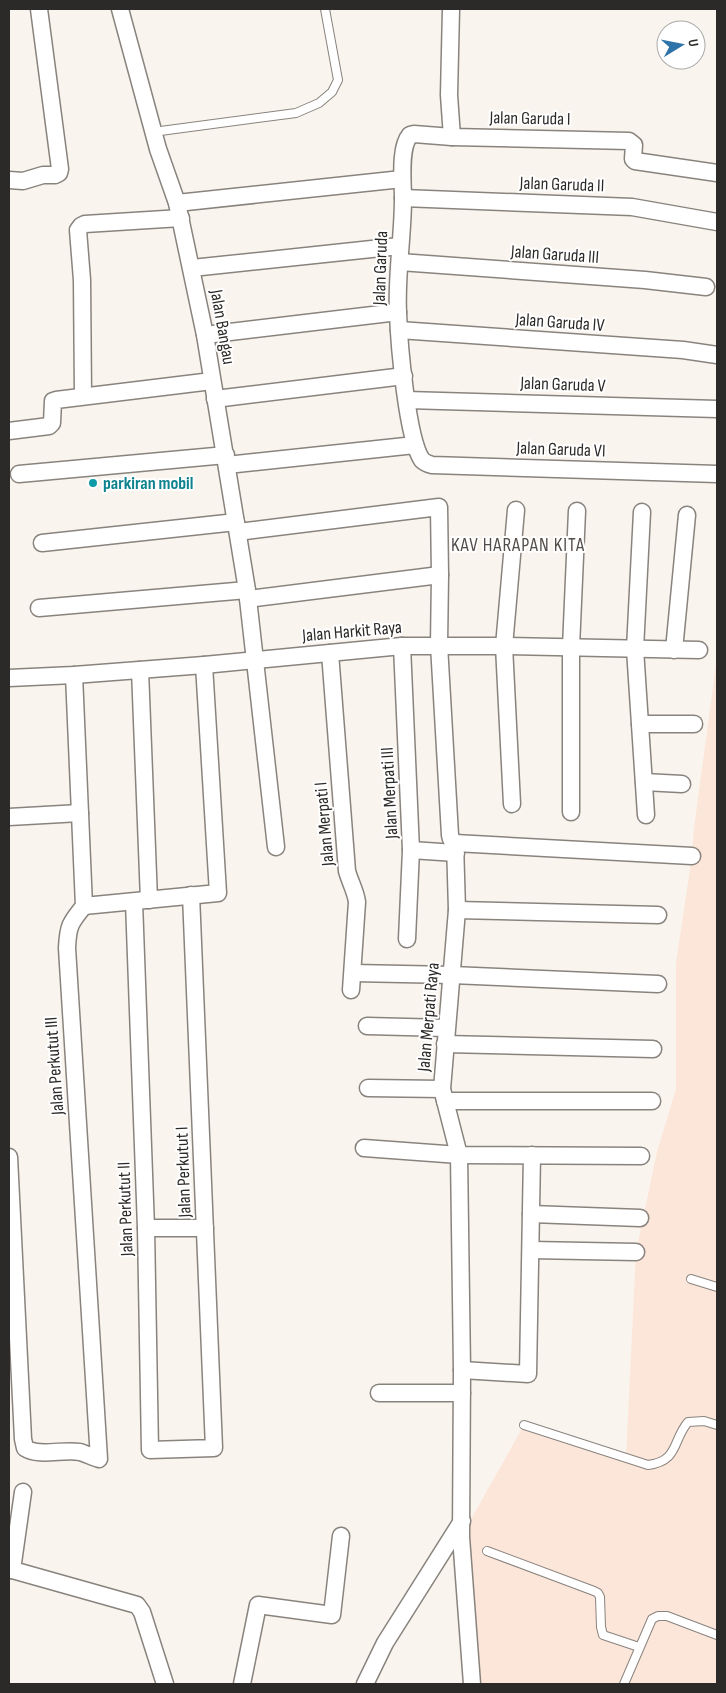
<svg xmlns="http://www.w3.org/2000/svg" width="726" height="1693" font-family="'Sofia Sans Condensed',sans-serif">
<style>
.industrial{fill:#fce6d9}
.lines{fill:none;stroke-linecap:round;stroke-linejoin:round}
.lane-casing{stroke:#89837e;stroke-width:10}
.street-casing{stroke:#89837e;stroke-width:19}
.lane{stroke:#fff;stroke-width:8}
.street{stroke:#fff;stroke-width:16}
.culture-dot{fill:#0f9aa8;stroke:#fff;stroke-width:2}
.labels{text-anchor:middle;stroke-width:4;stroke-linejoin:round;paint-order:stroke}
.street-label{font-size:18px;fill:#2c2a28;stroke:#fff}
.culture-label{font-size:18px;font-weight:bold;fill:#0d838f;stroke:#fff;text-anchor:start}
.neighbourhood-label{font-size:19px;letter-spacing:1px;fill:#534d49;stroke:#fff}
</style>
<rect width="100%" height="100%" fill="#faf4ee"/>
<polygon class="industrial" points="717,657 717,1684 472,1684 461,1537 524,1425 626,1457 636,1252 657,1152 676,1089 676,963 692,856 694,828"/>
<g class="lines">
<g class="lane-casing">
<g id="lane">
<polyline points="153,132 296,113 319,103 332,92 338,80 325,9"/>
<polyline points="691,1279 717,1287"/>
<path d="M524,1425L648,1465C679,1461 672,1441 688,1422L704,1421L717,1425"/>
<polyline points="487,1551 594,1591 598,1593 600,1597 601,1627 603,1635 639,1647"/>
<polyline points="624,1684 652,1619 658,1616 667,1616 717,1635"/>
</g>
</g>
<g class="street-casing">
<g id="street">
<polyline points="120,9 158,149 177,203 205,335 247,590 276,847"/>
<polyline points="451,9 449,95 452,137"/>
<path d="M717,173L635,161L633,159L634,145L629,141L452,137L414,134L410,135C399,148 403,182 403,198C403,237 396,275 398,313C399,342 407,439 422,460C425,463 428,464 432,465L717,474"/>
<polyline points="9,180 23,181 43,175 55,175 59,173 60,169 39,9"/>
<polyline points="403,198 632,207 717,222"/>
<polyline points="177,203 402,179"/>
<polyline points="400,262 645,280 706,287"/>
<polyline points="192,268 400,246"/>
<polyline points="399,330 683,350 717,355"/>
<polyline points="205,335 398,312"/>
<polyline points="83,396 82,280 78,230 81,226 85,224 181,218"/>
<polyline points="215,399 404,376"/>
<polyline points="407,400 717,409"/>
<polyline points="9,431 49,426 52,423 53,401 56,400 212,381"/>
<polyline points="227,465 415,445"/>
<polyline points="19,474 226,455"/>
<polyline points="642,512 635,649 646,815"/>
<polyline points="238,532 439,507 440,575 439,645 450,835 451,839 455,843 457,910 442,1089 459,1155 462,1370 461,1537 472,1684"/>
<polyline points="42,543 236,522"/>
<polyline points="248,599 440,575"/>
<polyline points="39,608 247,590"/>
<polyline points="402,646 411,850 407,939"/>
<polyline points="674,650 687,515"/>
<path d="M330,653L347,871C350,882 356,892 357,902L351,990"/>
<polyline points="140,670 149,900"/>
<polyline points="9,678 74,675 204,665 402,646 504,646 699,650"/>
<polyline points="640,724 694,724"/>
<polyline points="644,782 682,784"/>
<polyline points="512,804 504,646 516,510"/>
<polyline points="571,812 571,647 577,511"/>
<polyline points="9,817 80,813"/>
<polyline points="455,843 692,856"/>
<polyline points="411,850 456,853"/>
<polyline points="134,902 146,1228 150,1450 214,1448 191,895"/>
<polyline points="84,906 218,893 204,665"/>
<polyline points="457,910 658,915"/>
<polyline points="353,973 452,975 658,984"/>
<polyline points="367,1026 446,1028"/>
<polyline points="445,1044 653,1049"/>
<polyline points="368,1088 442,1089"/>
<polyline points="445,1101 652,1101"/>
<polyline points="364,1148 459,1155 641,1156"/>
<path d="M9,1157L23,1439L25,1448C39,1457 63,1449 80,1452C86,1454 93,1457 99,1459L67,948C68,926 70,923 84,906L74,675"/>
<polyline points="531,1214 640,1218"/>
<polyline points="146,1228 205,1228"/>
<polyline points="531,1250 636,1252"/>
<polyline points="462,1370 528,1374 532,1155"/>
<polyline points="379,1393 462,1393"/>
<polyline points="9,1569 137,1605 142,1612 165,1684"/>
<polyline points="12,1570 23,1492"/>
<polyline points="242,1684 258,1605 332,1615 341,1536"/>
<polyline points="365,1684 385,1643 462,1521"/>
</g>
</g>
<use href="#lane" class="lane"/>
<use href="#street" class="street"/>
</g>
<circle class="culture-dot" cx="93" cy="483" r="5"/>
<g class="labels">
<g class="street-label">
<text transform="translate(530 118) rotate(1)" y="6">Jalan Garuda I</text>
<text transform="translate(562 184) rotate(2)" y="6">Jalan Garuda II</text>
<text transform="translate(555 254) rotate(4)" y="6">Jalan Garuda III</text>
<text transform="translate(380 268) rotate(-88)" y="6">Jalan Garuda</text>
<text transform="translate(560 322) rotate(4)" y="6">Jalan Garuda IV</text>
<text transform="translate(223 327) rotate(80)" y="6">Jalan Bangau</text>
<text transform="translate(563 384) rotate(2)" y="6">Jalan Garuda V</text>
<text transform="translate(561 449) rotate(2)" y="6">Jalan Garuda VI</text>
<text transform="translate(352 631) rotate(-5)" y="6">Jalan Harkit Raya</text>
<text transform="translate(389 793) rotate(-93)" y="6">Jalan Merpati III</text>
<text transform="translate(324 824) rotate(-95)" y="6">Jalan Merpati I</text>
<text transform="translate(428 1017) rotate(-85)" y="6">Jalan Merpati Raya</text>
<text transform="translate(54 1066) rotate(-94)" y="6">Jalan Perkutut III</text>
<text transform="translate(183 1172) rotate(-92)" y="6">Jalan Perkutut I</text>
<text transform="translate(125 1209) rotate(-92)" y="6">Jalan Perkutut II</text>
</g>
<g class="culture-label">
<text x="103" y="489">parkiran mobil</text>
</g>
<g class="neighbourhood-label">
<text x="518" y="551">KAV HARAPAN KITA</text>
</g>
</g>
<rect width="726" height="1693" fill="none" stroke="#2c2a28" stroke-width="20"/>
<g transform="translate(681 45) rotate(80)"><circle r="24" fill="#ffffff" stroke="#abaaa9"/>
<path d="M0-4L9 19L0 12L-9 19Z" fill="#2d73a8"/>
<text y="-8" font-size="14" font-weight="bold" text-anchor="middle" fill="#2c2a28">U</text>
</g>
</svg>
